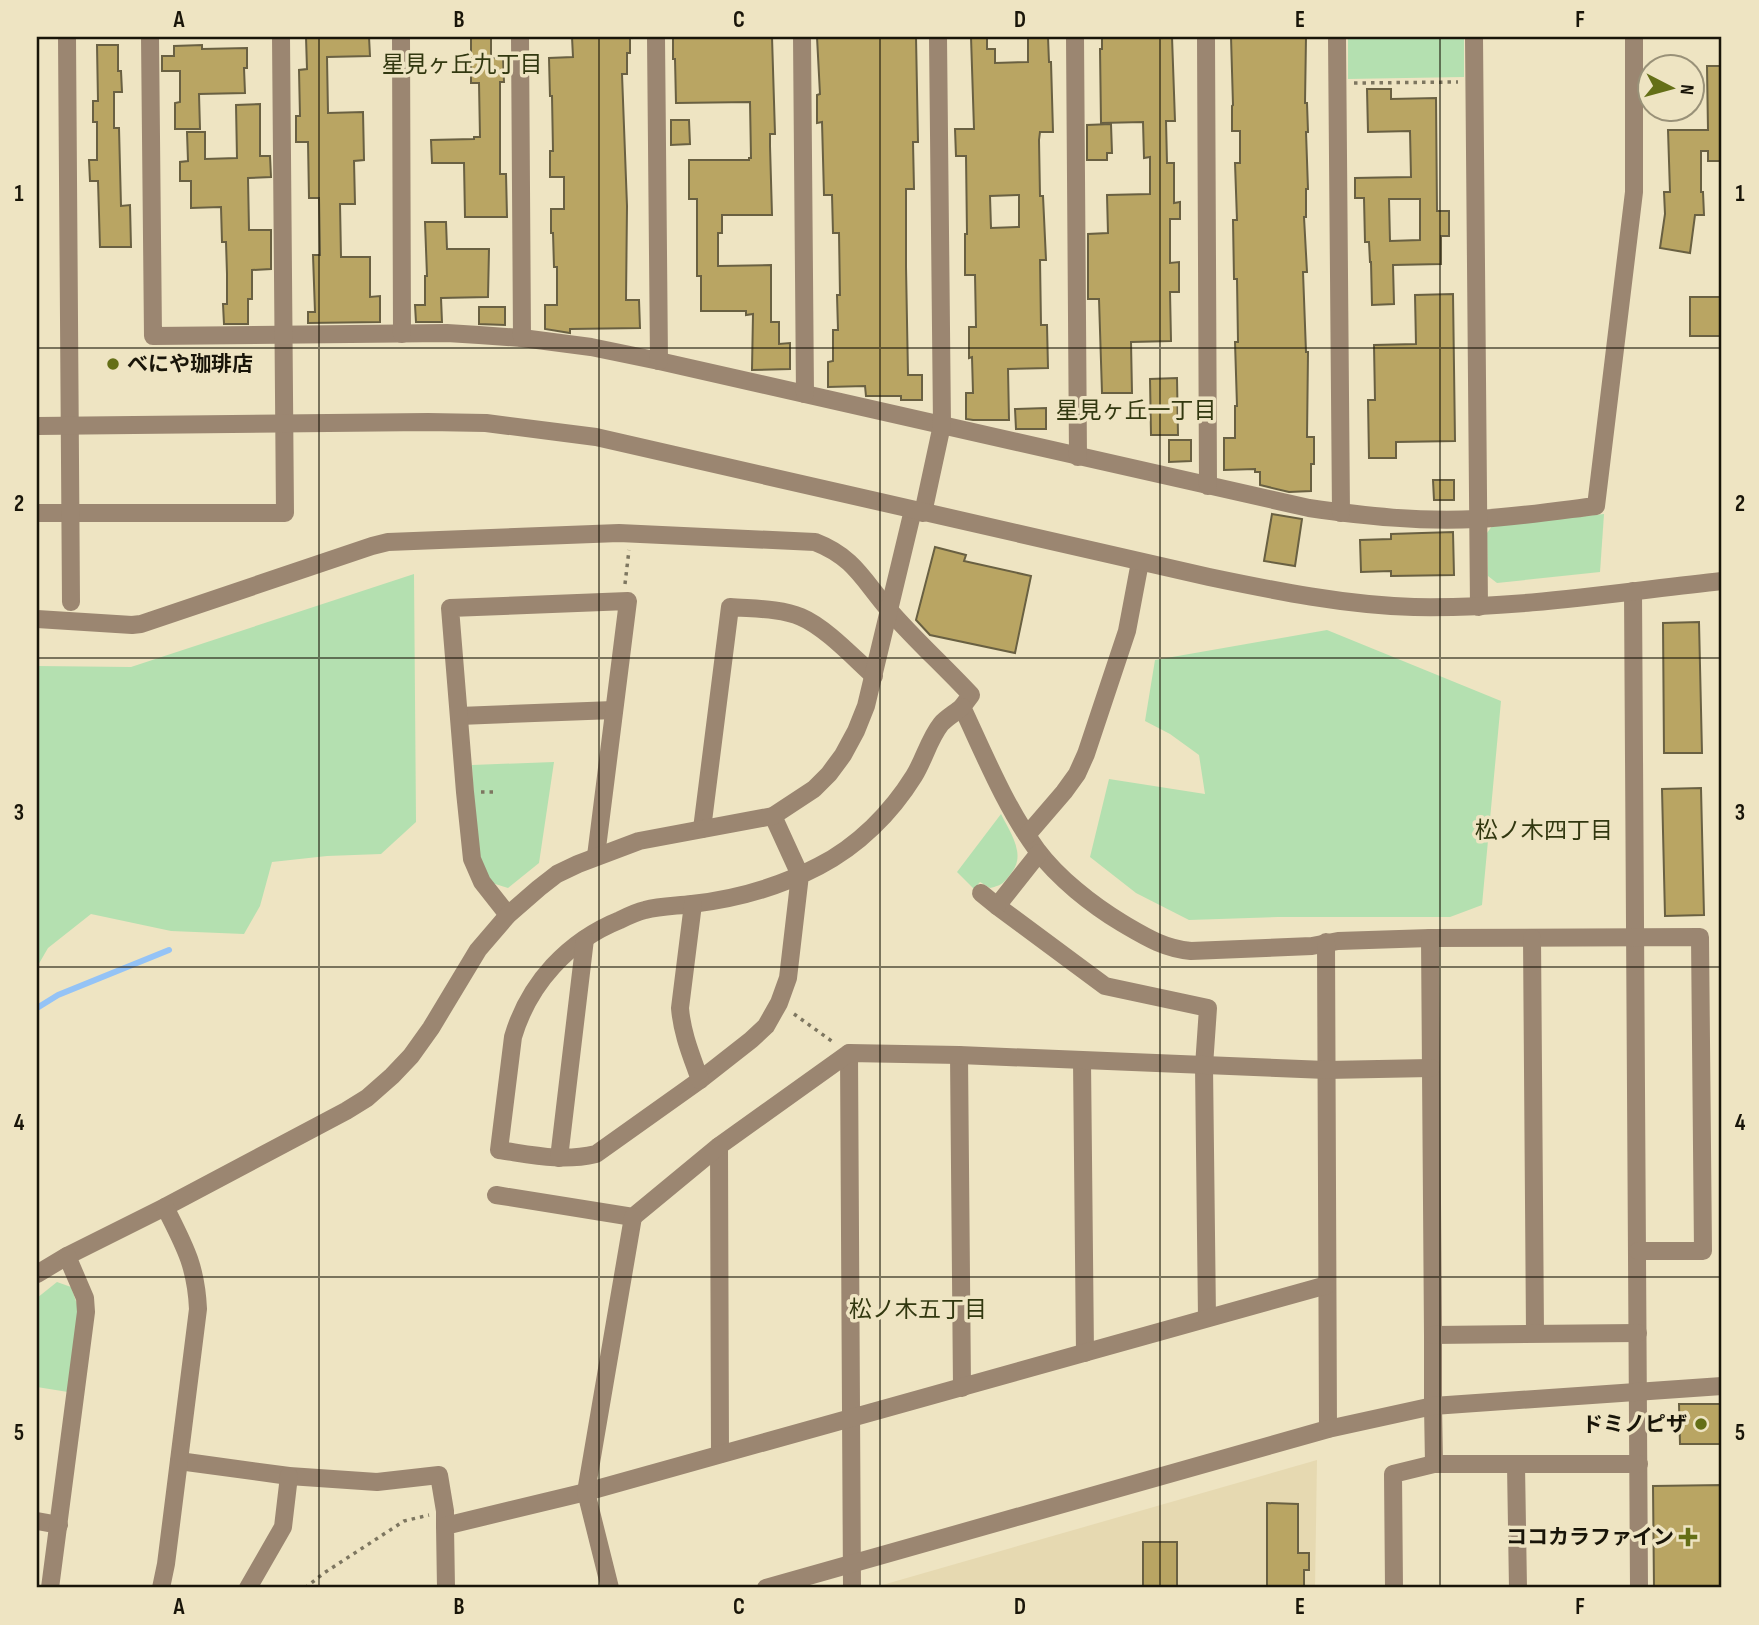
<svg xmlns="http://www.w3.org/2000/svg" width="1759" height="1625" font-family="'Sofia Sans Condensed','Noto Sans JP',sans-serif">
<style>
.built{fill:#e6d9b1}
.green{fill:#b4e0b0}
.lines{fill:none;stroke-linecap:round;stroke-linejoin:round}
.stream{stroke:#94c3f6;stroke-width:6}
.building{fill:#b9a563;stroke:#696042;stroke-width:2;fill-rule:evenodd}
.path{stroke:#7d7660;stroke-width:3.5;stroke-dasharray:3.5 5;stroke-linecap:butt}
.minor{stroke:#9b8671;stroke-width:18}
.tertiary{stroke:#9b8671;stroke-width:18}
.grid{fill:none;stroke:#191509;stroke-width:2;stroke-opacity:0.55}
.poi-dot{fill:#646f17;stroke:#eee4c2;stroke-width:2.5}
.labels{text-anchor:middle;stroke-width:7;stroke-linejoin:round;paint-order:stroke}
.poi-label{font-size:21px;font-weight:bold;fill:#191509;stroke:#eee4c2;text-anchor:end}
.neighbourhood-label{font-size:23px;fill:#323810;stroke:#eee4c2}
.neatline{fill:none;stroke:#191509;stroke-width:2.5}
.grid-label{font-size:23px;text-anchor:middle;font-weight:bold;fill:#191509}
</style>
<rect width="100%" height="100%" fill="#eee4c2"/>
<polygon class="built" points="1317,1460 1315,1588 872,1588"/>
<g class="green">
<polygon points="1348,37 1464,37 1464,77 1348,79"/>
<polygon points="1604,514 1600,572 1497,583 1488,576 1487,533 1492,526"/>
<polygon points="414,574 416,822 381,854 327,856 272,862 260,906 244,934 171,931 91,914 48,948 37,967 37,666 131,667"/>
<polygon points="1327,630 1501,701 1482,905 1450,917 1278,917 1189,920 1136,893 1090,857 1109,779 1205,794 1199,755 1170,734 1145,721 1155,660"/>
<polygon points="554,762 539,863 508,888 492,883 477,857 472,765"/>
<path d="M1001,814C1010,832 1026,854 1012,872C1004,883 1003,885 990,888L980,882L974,889L957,872Z"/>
<polygon points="57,1282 71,1287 77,1304 77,1318 68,1392 37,1387 37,1298"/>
</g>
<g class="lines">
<polyline class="stream" points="37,1008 58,995 169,950"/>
</g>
<g class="building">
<polygon points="306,37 369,37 370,56 327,57 328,113 363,112 364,160 354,161 355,204 340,204 341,257 370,257 370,297 380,296 380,322 308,323 308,312 315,312 313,255 320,255 319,198 309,198 308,142 296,142 296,116 300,116 299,70 307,69"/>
<polygon points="471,37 491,37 491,58 503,58 504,82 500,82 500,174 506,174 507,217 465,217 464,163 432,163 431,140 474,139 474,137 480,137 479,83 471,83"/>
<polygon points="572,37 630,37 630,53 627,53 627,74 622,74 627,206 626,300 639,300 640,328 570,329 570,333 545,329 545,305 557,305 557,267 554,267 553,233 551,233 551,209 564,209 564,177 550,177 550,151 553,151 552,96 550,96 549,58 573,57"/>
<polygon points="673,37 772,37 775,134 770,134 770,146 772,215 722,215 722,233 718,233 718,266 771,265 771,322 779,322 779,344 790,343 790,369 752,370 753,314 746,315 746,311 701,311 701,276 697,276 697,199 689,199 689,160 749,160 749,158 751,158 750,102 676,103 675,59 673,59"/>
<polygon points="817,37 916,37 918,142 913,142 914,189 906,189 906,267 908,375 922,375 922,400 901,400 901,396 866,396 865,386 828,387 828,362 833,361 833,330 838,330 837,295 840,295 839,233 833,233 832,195 824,195 822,122 817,123 817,95 820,94"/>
<path d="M971,37H987V49H995V63L1028,62V37H1048L1049,62H1051L1053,132H1040L1039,140L1040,196H1043L1046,260H1040L1041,325H1047L1048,368L1008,369L1009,420H973L966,419V393H973L972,357L969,358V327H976L975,275H965V234H967L966,156H956L955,129H974ZM1019,195V227L991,228L990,196Z"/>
<polygon points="1102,37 1172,37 1175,121 1166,121 1167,163 1174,163 1174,203 1180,202 1180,219 1170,219 1170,263 1179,262 1179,292 1170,292 1171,341 1131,342 1132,393 1102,393 1099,299 1088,299 1088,234 1108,233 1107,195 1150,194 1150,157 1144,158 1143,122 1101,123 1100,49 1102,49"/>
<polygon points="1231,37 1306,37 1305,103 1307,103 1308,132 1306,132 1308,189 1306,189 1306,217 1304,217 1307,272 1303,272 1306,352 1308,352 1307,437 1314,437 1314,464 1311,464 1311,491 1289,492 1260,485 1260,472 1255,472 1255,469 1224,470 1224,438 1235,438 1235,406 1237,406 1235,342 1238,342 1237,279 1234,279 1233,220 1237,220 1235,163 1240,163 1240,131 1232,131 1232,106 1233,105"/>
<polygon points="97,45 118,45 118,71 121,71 122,92 114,92 114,128 119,128 121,206 130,205 131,247 100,247 98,181 90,181 89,160 97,160 97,122 93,122 93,101 98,101"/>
<polygon points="202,45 202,49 247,48 247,68 244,68 245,93 199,94 200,129 175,129 175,103 180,102 180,71 162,71 162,56 174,56 174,46"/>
<polygon points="1707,66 1722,66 1722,161 1708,161 1708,151 1701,151 1701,192 1703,192 1704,215 1695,215 1690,253 1660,248 1665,214 1664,192 1670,192 1668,130 1708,130"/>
<path d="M1367,89H1391V99L1436,98L1437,211H1449V236H1441V264L1393,265L1394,304L1372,305L1371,262H1370L1369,242H1365L1364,198H1355V178L1411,177L1410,131L1368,132ZM1389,199H1420V240L1390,241Z"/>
<polygon points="260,104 260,156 270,156 271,177 248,178 249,230 271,230 271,269 252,270 252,299 248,299 248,324 224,324 223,304 227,304 227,274 226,242 222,242 221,207 191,208 191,181 180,181 180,162 188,161 187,132 205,132 205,159 237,158 236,105"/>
<polygon points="671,120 689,120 690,144 671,145"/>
<polygon points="1111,124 1112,153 1107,153 1107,160 1087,160 1087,125"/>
<polygon points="425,222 446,222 447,249 489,249 488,297 441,298 442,322 416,322 415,305 425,305 425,276 427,276"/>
<polygon points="1453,294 1455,441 1396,442 1396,458 1369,458 1368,400 1375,400 1374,345 1416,344 1415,295"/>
<rect x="1690" y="297" width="32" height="39"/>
<polygon points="479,307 505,307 505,325 479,324"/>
<polygon points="1177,378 1178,435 1151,435 1150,379"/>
<polygon points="1046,408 1046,429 1016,429 1015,409"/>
<polygon points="1169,440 1191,440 1191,461 1169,462"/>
<polygon points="1433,480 1454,480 1454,500 1434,500"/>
<polygon points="1272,514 1302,519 1295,566 1264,561"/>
<polygon points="1453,532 1454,575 1391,576 1391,571 1361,572 1360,540 1391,539 1391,534"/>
<polygon points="935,547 966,555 964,561 1031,576 1015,653 930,635 916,620"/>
<polygon points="1699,622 1702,753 1664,753 1663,623"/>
<polygon points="1701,788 1704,915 1665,916 1662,789"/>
<polygon points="1679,1404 1722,1404 1722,1444 1680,1444"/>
<polygon points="1722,1485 1722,1588 1654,1588 1653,1486"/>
<polygon points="1267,1503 1298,1504 1298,1553 1309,1553 1309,1570 1304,1570 1304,1588 1267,1588"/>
<rect x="1143" y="1542" width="34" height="46"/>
</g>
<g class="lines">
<g class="path">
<polyline points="1354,83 1458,82"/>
<polyline points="625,584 629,550"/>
<polyline points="481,792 497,792"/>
<polyline points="794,1014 833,1042"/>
<polyline points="305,1588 324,1573 404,1521 429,1515"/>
</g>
<g class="minor">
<path d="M150,37L153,336L447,333L479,335L522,338L591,347L659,361L1309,508C1365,516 1420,522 1477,519C1516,517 1556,511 1596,506L1634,192V37"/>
<polyline points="401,37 402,334"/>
<polyline points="520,37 522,338"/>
<polyline points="656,37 659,361"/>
<polyline points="802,37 805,394"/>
<polyline points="1075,37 1078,457"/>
<polyline points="1206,37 1208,486"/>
<polyline points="1337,37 1341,513"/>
<polyline points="1474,37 1479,607"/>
<polyline points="37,513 285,513 281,37"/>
<polyline points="923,513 942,425 938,37"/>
<polyline points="1633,591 1639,1588"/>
<path d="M37,619L132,625L141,624L372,546L388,542L619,533L815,542C854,557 863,580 889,610C914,639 944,666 971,695L962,707C985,756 1005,806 1037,850C1058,878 1092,905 1122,923C1146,937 1163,948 1191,951L1312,946L1338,941L1430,938L1700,937L1703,1251H1638"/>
<polyline points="459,716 614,710"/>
<path d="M773,816L800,875L788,978L779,1003L766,1026L751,1040L700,1080L596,1154C562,1162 533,1155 499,1150L513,1037C529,983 568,941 620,920C628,916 636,912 645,910C660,906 676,906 692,904C736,899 779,887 819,866C858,846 891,813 914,776C924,760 929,739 941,724C946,718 955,713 962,707"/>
<path d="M702,829L730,607C752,609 780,608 801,617C825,627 854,658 874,676"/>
<polyline points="1027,835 1064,792 1077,774 1086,754 1127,631 1140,562"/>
<polyline points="1039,853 997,906 1105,986 1208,1008 1204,1066 1207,1318"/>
<polyline points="981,893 997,906"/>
<path d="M693,904L680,1008C682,1034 692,1057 700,1080"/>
<polyline points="508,915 482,882 472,859 465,792 450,608 628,601 596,856"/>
<polyline points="1430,938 1433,1335 1433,1406 1434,1464"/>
<polyline points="1532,938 1535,1333"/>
<polyline points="1326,942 1328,1429"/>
<polyline points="849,1053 852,1588"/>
<polyline points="959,1055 962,1388"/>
<polyline points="1082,1061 1085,1353"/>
<polyline points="719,1146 720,1454"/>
<polyline points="559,1158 585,939"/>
<polyline points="496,1195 633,1217 719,1146 849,1053 959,1055 1326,1070 1431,1068"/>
<polyline points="37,1274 67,1256 165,1207 346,1111 367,1098 392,1076 411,1056 431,1028 478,950 508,915 539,888 557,874 578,864 639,841 773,816 814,789 829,774 843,755 856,731 866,706 913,510"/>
<polyline points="1433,1335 1638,1333"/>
<polyline points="179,1461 289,1476 377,1482 439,1475 445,1511 445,1526"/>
<polyline points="1516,1465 1518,1588"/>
<polyline points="37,1521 59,1525"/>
<polyline points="50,1588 86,1312 85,1298 67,1256"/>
<path d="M161,1588L166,1564L198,1309C196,1265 184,1245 165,1207"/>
<polyline points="248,1588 283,1527 289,1476"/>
<polyline points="446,1588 445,1526 586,1492 1327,1285"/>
<polyline points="610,1588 586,1492 633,1217"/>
<polyline points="766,1588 1328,1429 1433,1406 1722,1386"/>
<polyline points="1394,1588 1393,1474 1434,1464 1639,1464"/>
</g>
<g class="tertiary">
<polyline points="67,37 71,602"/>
<path d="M37,426L428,422L486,423L596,437L1209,577C1276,591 1345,605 1414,607C1518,609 1620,592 1722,581"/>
</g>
</g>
<path class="grid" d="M319,37V1588M599,37V1588M880,37V1588M1160,37V1588M1440,37V1588M37,348H1722M37,658H1722M37,967H1722M37,1277H1722"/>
<g class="poi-dot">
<circle cx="113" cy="364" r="7"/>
<circle cx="1701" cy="1424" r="7"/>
<path d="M1684.5 1526.5h7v7h7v7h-7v7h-7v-7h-7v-7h7z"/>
</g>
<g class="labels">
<g class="poi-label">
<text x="127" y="371" text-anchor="start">べにや珈琲店</text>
<text x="1687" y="1431">ドミノピザ</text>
<text x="1674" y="1544">ココカラファイン</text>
</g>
<g class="neighbourhood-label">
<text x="462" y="72">星見ヶ丘九丁目</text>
<text x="1136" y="418">星見ヶ丘一丁目</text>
<text x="1544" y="838">松ノ木四丁目</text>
<text x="918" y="1317">松ノ木五丁目</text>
</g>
</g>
<rect width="1759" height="1625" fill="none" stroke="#eee4c2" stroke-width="77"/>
<g transform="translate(1671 88) rotate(96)"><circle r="33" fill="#eee4c2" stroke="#999178" stroke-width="2"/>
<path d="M0-5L12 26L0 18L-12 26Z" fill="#646f17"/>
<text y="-10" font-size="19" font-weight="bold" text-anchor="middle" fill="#191509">N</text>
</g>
<rect x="38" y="38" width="1682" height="1548" class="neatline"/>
<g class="grid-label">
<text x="179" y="27">A</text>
<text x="459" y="27">B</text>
<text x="739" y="27">C</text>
<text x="1020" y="27">D</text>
<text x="1300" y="27">E</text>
<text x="1580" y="27">F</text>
<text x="19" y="201">1</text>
<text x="1740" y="201">1</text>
<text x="19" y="511">2</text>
<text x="1740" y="511">2</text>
<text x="19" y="820">3</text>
<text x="1740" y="820">3</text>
<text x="19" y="1130">4</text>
<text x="1740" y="1130">4</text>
<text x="19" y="1440">5</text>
<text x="1740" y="1440">5</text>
<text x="179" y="1614">A</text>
<text x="459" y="1614">B</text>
<text x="739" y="1614">C</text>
<text x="1020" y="1614">D</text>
<text x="1300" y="1614">E</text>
<text x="1580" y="1614">F</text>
</g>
</svg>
